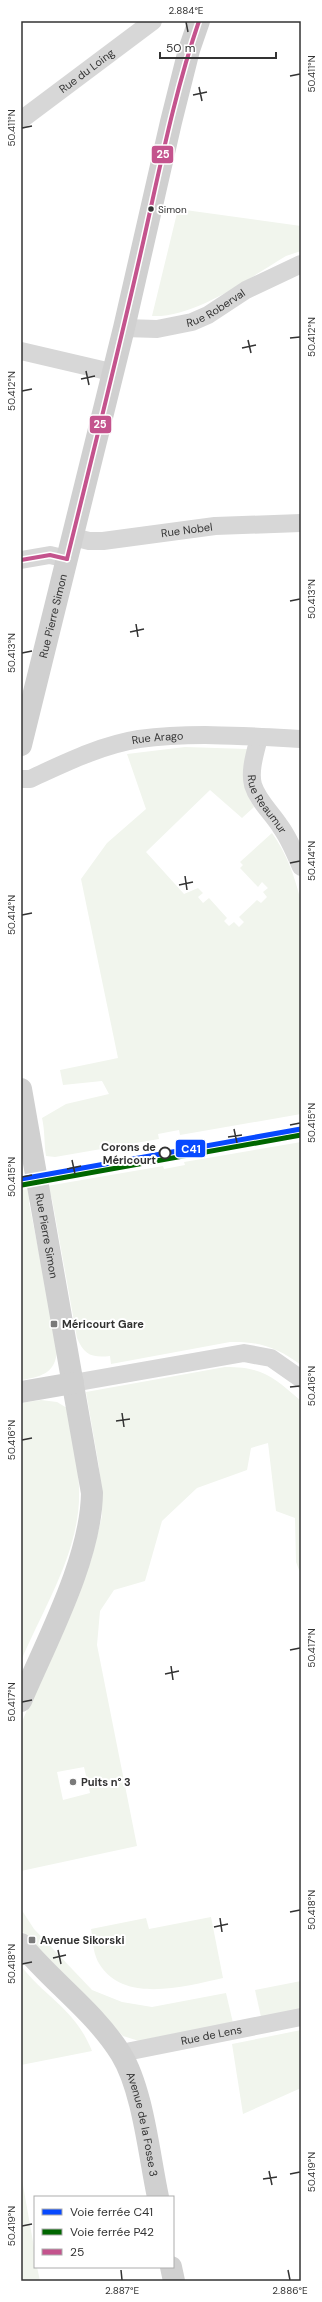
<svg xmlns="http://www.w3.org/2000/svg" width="322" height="2302" font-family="'DM Sans',sans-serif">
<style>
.green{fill:#f1f5ed;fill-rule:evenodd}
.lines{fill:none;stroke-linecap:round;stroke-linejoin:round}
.street{stroke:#d7d7d7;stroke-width:18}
.secondary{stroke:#d0d0d0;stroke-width:22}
.bus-1-casing{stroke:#fff;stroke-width:7}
.bus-1{stroke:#c4538d;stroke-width:4}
.rail-1-casing{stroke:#fff;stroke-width:8}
.rail-2-casing{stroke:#fff;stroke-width:8}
.rail-1{stroke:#0749ff;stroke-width:5}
.rail-2{stroke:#060;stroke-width:5}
.ticks{fill:none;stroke:#333;stroke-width:1.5}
.bus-dot{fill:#333;stroke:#fff;stroke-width:1.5}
.stop-dot{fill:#fff;stroke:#333;stroke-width:2}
.poi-dot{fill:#7a7a7a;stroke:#fff;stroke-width:1.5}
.labels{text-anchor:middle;stroke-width:4;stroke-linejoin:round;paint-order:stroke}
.bus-label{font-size:10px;fill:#333;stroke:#fff;text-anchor:start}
.street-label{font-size:11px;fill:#333;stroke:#fff}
.stop-label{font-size:11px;font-weight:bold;fill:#333;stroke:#fff;text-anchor:end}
.poi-label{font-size:11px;font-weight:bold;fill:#333;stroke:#fff;text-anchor:start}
.line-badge{stroke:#fff;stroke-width:1.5}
.badge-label{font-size:11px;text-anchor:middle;font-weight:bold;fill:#fff}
.neatline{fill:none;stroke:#333;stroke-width:1.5}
.ticks-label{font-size:10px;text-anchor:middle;fill:#333}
</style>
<rect width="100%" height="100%" fill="#fff"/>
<g class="green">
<path d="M178,209L301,226V251L286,256C249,278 195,318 152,316Z"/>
<path d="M185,747L247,749L250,800L254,807L242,818L210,790L146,852L184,894L198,888L203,893L198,897L203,903L209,898L227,918L224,921L229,926L234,922L239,927L244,922L239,917L257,900L261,903L267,897L263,892L268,888L262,882L258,887L240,868L243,865L240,862L272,833C287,854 295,877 301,902V1114L180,1135L179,1130L158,1134L159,1139L55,1157L46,1156C44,1143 45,1131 42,1118L66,1104L109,1094L102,1081L63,1085L60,1070L118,1058L81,879L107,843L146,809L127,754Z"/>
<path d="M301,1142V1365C278,1348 259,1341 230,1342L111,1364L110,1356C92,1358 84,1355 77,1338L52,1199L47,1186L163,1166L164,1169L185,1165L184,1162Z"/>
<path d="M32,1189L29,1203L57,1343C58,1371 46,1376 21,1380V1190Z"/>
<path d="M225,1367C264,1367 273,1377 301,1401V1575L296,1562L295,1518L276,1511L268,1443L251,1448L247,1470L197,1488L162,1521L145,1581L114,1590L100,1611L97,1645L137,1846L21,1871V1724L91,1560L102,1516L99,1467L86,1392ZM84,1767L90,1793L63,1800L57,1772Z"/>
<path d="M41,1400L57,1402L67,1408C72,1434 78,1460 79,1487C82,1549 44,1606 21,1661V1403Z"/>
<polygon points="21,1909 34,1929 92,1990 122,2002 152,2007 226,1993 233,2023 139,2041 123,2036 21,1930"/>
<path d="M211,1917L223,1978C186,1986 125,2004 100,1965C93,1955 93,1941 91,1929L146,1918L149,1929Z"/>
<path d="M21,1966C47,1999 75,2009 92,2051L21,2065Z"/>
<polygon points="301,1981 301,2009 261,2017 255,1990"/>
<polygon points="301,2030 301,2088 243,2114 232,2044"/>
<polygon points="21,2174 35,2253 35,2267 37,2267 40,2281 21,2281"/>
</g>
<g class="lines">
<g class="street">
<path id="s1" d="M21,120L153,21"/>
<path id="s2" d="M124,328L157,329L192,322L208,315L246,290L301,264"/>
<polyline points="21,351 111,372"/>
<path id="s3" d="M73,537L89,541H103L215,526L301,523"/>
<polyline points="21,560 50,555 67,559"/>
<path id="s4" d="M259,737C256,751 249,770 253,785C258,801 271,812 280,826C289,838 295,853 301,867"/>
<path id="s5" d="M21,779H30C65,763 101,745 139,739C192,732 247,736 301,739"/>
<polyline points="73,1383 244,1353 271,1358 301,1379"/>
<path id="s6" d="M121,2053L301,2017"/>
</g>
<g class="secondary">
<path id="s7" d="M21,745L124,328L171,122L189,50L199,21"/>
<path id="s8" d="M21,1089L92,1493C91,1559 47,1640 21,1701"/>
<polyline points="21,1392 73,1383"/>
<path id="s9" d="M21,1944C52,1982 95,2012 121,2054C143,2090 149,2155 158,2197"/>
<polyline points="171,2267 174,2281"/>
</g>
<g class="bus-1-casing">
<g id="bus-1">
<path d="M67,559C92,458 117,357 140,256C158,178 173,97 199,21"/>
<polyline points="21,560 50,555 67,559"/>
</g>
</g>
<use href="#bus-1" class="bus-1"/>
<g class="rail-1-casing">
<polyline id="rail-1" points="21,1179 301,1129"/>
</g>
<g class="rail-2-casing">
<polyline id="rail-2" points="22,1185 301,1135"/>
</g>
<use href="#rail-1" class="rail-1"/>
<use href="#rail-2" class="rail-2"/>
</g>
<path class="ticks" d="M186,22L188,32M290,76L300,74M199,87L202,101M193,95L207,92M22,128L32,126M290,338L300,337M248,340L251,353M242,348L256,345M86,371L89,385M81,379L95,376M22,391L32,389M290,601L300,599M136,624L138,637M130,632L144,629M22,653L32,651M290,863L300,861M185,876L187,890M179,885L193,882M22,915L32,913M290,1125L300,1123M234,1129L237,1143M228,1137L242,1135M72,1160L75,1174M67,1169L81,1166M22,1177L32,1175M290,1387L300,1386M122,1413L124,1427M116,1421L130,1419M22,1440L32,1438M290,1650L300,1648M171,1666L173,1680M165,1674L179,1671M22,1702L32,1700M290,1912L300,1910M220,1918L222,1932M214,1927L228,1924M58,1950L61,1964M53,1958L66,1955M22,1964L32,1962M269,2171L272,2185M290,2174L300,2172M263,2179L277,2177M22,2226L32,2224M121,2270L122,2280M288,2270L290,2280"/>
<circle class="bus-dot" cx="151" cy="209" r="3.5"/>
<circle class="stop-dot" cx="165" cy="1153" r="5.5"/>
<g class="poi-dot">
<rect x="50" y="1320" width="8" height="8" rx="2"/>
<circle cx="73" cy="1782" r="4"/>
<rect x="28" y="1936" width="8" height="8" rx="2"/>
</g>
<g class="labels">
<g class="bus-label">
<text x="158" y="213">Simon</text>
</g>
<g class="street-label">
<text dy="4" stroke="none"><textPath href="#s1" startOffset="82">Rue du Loing</textPath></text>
<text dy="4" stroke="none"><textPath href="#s2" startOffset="96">Rue Roberval</textPath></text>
<text dy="4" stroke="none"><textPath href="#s3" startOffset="115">Rue Nobel</textPath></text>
<text dy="4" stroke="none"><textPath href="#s7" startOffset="133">Rue Pierre Simon</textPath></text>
<text dy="4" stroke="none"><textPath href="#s5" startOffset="144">Rue Arago</textPath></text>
<text dy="4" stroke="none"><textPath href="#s4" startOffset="72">Rue Reaumur</textPath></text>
<text dy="4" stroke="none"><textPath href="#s8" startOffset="149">Rue Pierre Simon</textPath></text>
<text dy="4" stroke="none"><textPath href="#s6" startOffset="92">Rue de Lens</textPath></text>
<text dy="4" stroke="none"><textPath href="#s9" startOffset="223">Avenue de la Fosse 3</textPath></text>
</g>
<g class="stop-label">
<text x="156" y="1151">Corons de<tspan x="156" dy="13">Méricourt</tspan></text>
</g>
<g class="poi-label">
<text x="62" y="1328">Méricourt Gare</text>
<text x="81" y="1786">Puits n° 3</text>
<text x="40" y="1944">Avenue Sikorski</text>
</g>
</g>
<g class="line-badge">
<rect x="151" y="145" width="23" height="19" rx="4" fill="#c4538d"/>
<rect x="89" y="415" width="23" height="19" rx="4" fill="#c4538d"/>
<rect x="175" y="1139" width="31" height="19" rx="4" fill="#0749ff"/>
</g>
<g class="badge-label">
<text x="163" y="158">25</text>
<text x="100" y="428">25</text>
<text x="191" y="1153">C41</text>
</g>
<rect width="322" height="2302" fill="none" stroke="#ffffff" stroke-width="44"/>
<rect x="34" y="2196" width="140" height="72" fill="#ffffff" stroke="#adadad"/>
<rect x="42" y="2209" width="20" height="6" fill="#0749ff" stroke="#adadad"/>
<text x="70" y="2216" font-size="12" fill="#333333">Voie ferrée C41</text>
<rect x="42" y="2229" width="20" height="6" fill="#006600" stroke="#adadad"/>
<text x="70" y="2236" font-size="12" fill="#333333">Voie ferrée P42</text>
<rect x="42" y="2249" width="20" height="6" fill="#c4538d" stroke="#adadad"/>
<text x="70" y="2256" font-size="12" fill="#333333">25</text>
<path d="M160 52v6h116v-6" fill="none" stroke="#333333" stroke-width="2"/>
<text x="166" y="52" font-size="12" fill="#333333" stroke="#ffffff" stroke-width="3" paint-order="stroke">50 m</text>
<rect x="22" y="22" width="278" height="2258" class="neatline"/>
<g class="ticks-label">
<text x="186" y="14">2.884°E</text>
<text transform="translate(311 74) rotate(-90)" y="4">50.411°N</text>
<text transform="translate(11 128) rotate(-90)" y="4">50.411°N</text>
<text transform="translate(311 337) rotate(-90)" y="4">50.412°N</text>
<text transform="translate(11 391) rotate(-90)" y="4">50.412°N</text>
<text transform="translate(311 599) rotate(-90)" y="4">50.413°N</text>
<text transform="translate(11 653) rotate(-90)" y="4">50.413°N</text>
<text transform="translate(311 861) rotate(-90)" y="4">50.414°N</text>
<text transform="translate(11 915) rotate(-90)" y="4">50.414°N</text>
<text transform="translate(311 1123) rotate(-90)" y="4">50.415°N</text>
<text transform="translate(11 1177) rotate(-90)" y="4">50.415°N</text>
<text transform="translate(311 1386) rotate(-90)" y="4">50.416°N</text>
<text transform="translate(11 1440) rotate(-90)" y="4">50.416°N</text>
<text transform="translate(311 1648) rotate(-90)" y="4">50.417°N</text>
<text transform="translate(11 1702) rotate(-90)" y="4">50.417°N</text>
<text transform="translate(311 1910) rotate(-90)" y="4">50.418°N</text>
<text transform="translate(11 1964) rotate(-90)" y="4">50.418°N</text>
<text transform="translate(311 2172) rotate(-90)" y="4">50.419°N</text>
<text transform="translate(11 2226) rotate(-90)" y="4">50.419°N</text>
<text x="122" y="2294">2.887°E</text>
<text x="290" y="2294">2.886°E</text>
</g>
</svg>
